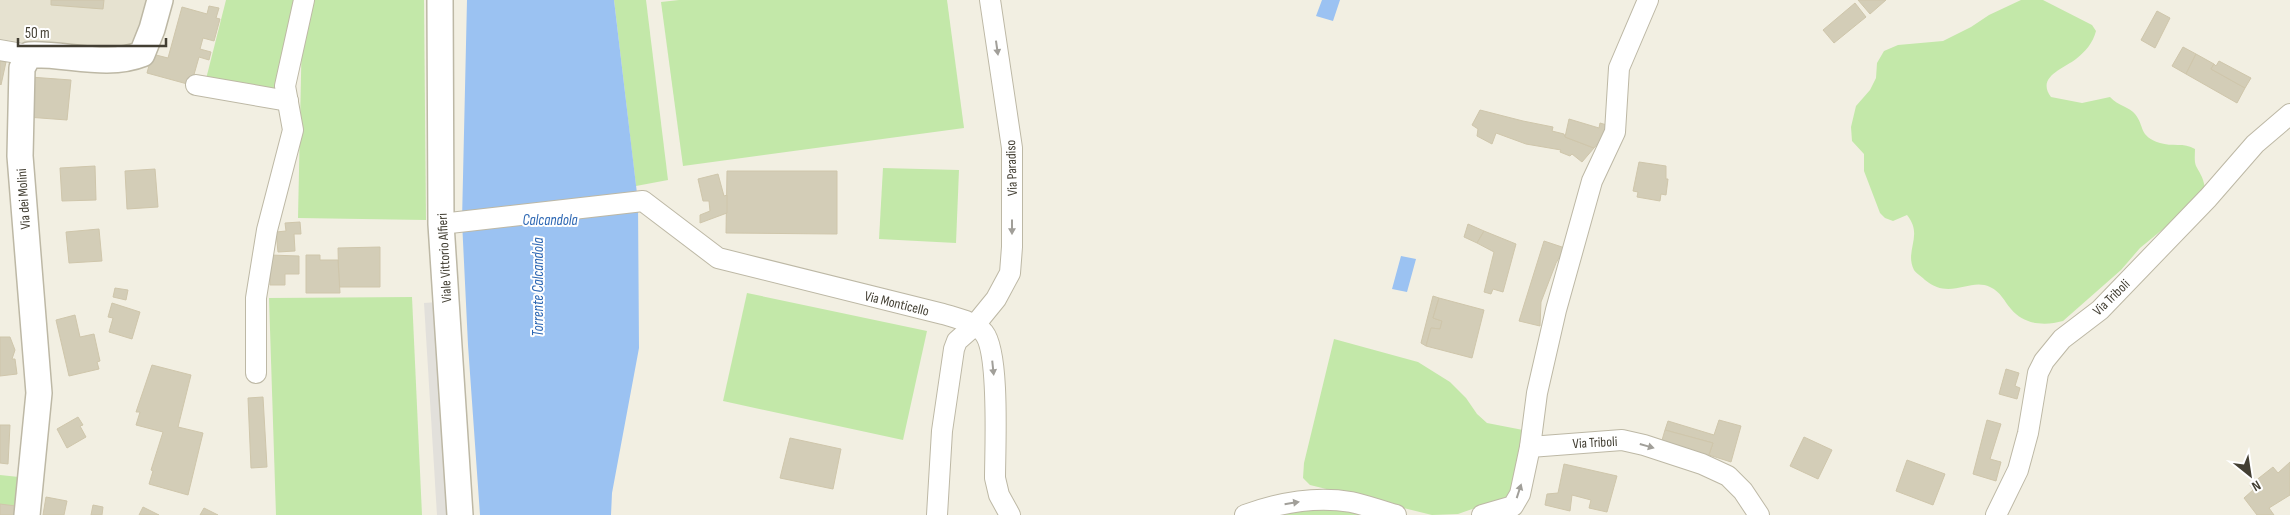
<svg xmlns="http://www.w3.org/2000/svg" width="2290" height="515" font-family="'Sofia Sans Condensed',sans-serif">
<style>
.residential{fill:#e6e2d0}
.green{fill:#c3e8a9}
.parking{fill:#e2e0db}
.water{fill:#9bc2f2}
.building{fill:#d3cdb7;stroke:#cfc6ab}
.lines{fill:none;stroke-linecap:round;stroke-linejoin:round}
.minor-casing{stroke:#bdb8a5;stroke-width:22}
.tertiary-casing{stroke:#bdb8a5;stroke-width:28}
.minor{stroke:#fff;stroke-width:20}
.tertiary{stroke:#fff;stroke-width:25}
.oneway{fill:#a19f99}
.labels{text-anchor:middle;stroke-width:4;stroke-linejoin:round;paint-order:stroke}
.street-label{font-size:14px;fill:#433f33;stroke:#fff}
.water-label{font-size:15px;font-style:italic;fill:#2a65b2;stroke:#fff}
</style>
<rect width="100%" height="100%" fill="#f2efe2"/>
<polygon class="residential" points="0,0 150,0 142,33 129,50 43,45 0,39"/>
<g class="green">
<polygon points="226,0 298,0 278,89 205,83"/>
<polygon points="310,0 424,0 426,220 298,218 302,29"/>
<polygon points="614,0 646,0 668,180 636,186"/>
<polygon points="679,0 947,0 964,128 683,166 661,2"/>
<path d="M2021,0H2043L2092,25L2096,31C2093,43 2085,52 2076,59C2063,69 2036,77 2051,97L2082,103L2110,97C2118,106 2130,107 2135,114C2145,126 2138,136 2160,143C2172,147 2184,142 2195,149C2195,154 2194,161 2196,166C2201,175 2204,179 2205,190L2185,211L2140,248L2121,270L2063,321C2045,326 2024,325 2011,309C2004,301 2001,292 1990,287C1970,277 1950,301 1925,280C1922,277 1916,273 1914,270C1904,250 1924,236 1907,215L1893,221L1885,218L1880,213L1864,171V154L1852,141L1851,127L1856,106L1870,90L1876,78L1877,63L1884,51L1898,45L1943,41L1971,27L1989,15Z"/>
<polygon points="883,168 959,170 956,243 879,239"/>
<polygon points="747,293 927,331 903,440 723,401"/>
<polygon points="412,297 422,515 276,515 269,298"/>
<polygon points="1334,339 1418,362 1450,382 1466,398 1477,414 1487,423 1523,430 1512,495 1458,514 1432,515 1310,485 1303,478 1304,463"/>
<polygon points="0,475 19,477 18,515 0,515"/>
<polygon points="1330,507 1374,515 1267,515"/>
</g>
<polygon class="parking" points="438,302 451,515 437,515 424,303"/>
<g class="water">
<polygon points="467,0 614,0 638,202 639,348 612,493 611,515 480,515 468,345 462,221"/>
<polygon points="1322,0 1340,0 1333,21 1316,16"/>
<polygon points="1401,256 1416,259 1407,292 1392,289"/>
</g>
<g class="building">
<polygon points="51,0 104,0 103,9 51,5"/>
<polygon points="1858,0 1886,0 1870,14"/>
<polygon points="1855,3 1866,17 1834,43 1823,30"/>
<polygon points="209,6 219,8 216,18 220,19 214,41 203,38 200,49 211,52 209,60 199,57 191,85 147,73 152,54 168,58 182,7 207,14"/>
<polygon points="2157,11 2170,18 2155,48 2141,40"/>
<polygon points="2183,47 2196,54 2186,74 2172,66"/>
<polygon points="2196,54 2214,64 2211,69 2245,88 2237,103 2186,74"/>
<polygon points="0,61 6,62 1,85 0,84"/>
<polygon points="2219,61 2251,78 2245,88 2211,69 2214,64 2216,66"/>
<polygon points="30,77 71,80 67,120 27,117"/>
<polygon points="1480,110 1523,121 1553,127 1552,131 1564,134 1565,137 1594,148 1582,162 1572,154 1570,156 1560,152 1561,150 1526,144 1496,133 1492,144 1477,136 1478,129 1472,125"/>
<polygon points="1569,119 1599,128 1600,123 1610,126 1607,133 1594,148 1565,137"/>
<polygon points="1639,162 1666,166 1666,179 1668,179 1666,195 1661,194 1660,201 1637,197 1638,192 1633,191"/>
<polygon points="95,166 96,200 62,201 60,168"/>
<polygon points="155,169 158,207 127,209 125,171"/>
<polygon points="727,171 837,171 837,234 726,233"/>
<polygon points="718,174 724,196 727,195 727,213 700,223 700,215 710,211 709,201 703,201 698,179"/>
<polygon points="300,222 301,234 294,234 295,251 278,252 276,232 286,231 285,223"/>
<polygon points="1468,224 1484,231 1477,243 1464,237"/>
<polygon points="99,229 102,261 69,263 66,232"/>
<polygon points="1484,231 1516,244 1503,292 1493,289 1491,294 1484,292 1494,252 1477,243"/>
<polygon points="1544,241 1565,248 1556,263 1541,302 1540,326 1519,321"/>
<polygon points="380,247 380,287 339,287 338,248"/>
<polygon points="270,255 299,256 299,274 285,274 285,285 270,285"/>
<polygon points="306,255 320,255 320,260 338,260 340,293 306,293"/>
<polygon points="115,288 128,290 126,300 113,297"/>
<polygon points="1433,296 1439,298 1433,318 1442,321 1440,329 1431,328 1426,346 1421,343"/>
<polygon points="1439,298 1484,310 1472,358 1426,346 1431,328 1440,329 1442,321 1433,318"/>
<polygon points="112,303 140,312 132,339 109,332 113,318 108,317"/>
<polygon points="75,315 80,337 94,334 100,361 97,362 99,369 69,376 56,320"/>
<polygon points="0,337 10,337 15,350 12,359 15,359 17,374 0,376"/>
<polygon points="152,365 191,375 178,427 203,433 188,495 149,484 153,471 151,470 163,432 136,425 140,412 136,412"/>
<polygon points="2006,369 2019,373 2015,386 2020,388 2017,399 1999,394"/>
<polygon points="263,397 267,467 251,468 248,398"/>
<polygon points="78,417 83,425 80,426 86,437 67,448 57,429"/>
<polygon points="1719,420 1741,426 1731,462 1709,455 1713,443 1665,430 1668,421 1714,435"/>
<polygon points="1987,420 2001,424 1990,459 2001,462 1996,481 1973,474"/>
<polygon points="0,425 10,425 8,464 0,463"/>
<polygon points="1665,430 1713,443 1707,460 1660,447"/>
<polygon points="1804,437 1832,450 1818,479 1790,466"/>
<polygon points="790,438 841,449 833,489 780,478"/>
<polygon points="1907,460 1945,474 1933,505 1896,491"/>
<polygon points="2290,462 2290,495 2269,508 2274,515 2257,515 2244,498 2253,490 2250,485 2273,467 2278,473"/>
<polygon points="1564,464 1617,476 1607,512 1589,508 1591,500 1572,495 1570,511 1545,505 1547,494 1558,493"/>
<polygon points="46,497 67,501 64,515 43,515"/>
<polygon points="0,504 16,506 16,515 0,515"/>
<polygon points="93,505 103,507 102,515 91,515"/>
<polygon points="143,507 159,515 139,515"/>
<polygon points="204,508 218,515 200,515"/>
</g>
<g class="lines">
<g class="minor-casing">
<g id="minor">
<polyline points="0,50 29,55"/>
<polyline points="196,85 288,101"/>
<path d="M441,224L643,201L718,258L943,314C956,318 976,322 984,333C1000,353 995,449 995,478L999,495L1010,515"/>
<polyline points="256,373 256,298 267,230 293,130 285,86 304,0"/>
<polyline points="1530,447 1537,393 1556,310 1592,181 1615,132 1619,68 1648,0"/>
<polyline points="937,515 942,431 954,349 957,341 974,326 996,299 1010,273 1012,247 1012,148 990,0"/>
<path d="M1245,515C1278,503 1316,496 1351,502C1366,505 1381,511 1396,515"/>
<polyline points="1482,515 1513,506 1520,494 1530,447 1622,440 1644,445 1702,464 1728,476 1743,491 1759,515"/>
<polyline points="1996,515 2018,470 2028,433 2038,373 2044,361 2062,339 2100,310 2208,198 2255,144 2290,114"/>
</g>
</g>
<g class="tertiary-casing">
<g id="tertiary">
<polyline points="440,0 441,224 460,515"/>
<path d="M27,515L39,393L20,156L22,68L29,55C65,53 107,68 142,54L152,29L160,0"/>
</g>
</g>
<use href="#minor" class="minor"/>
<use href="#tertiary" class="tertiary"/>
</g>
<defs><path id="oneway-solid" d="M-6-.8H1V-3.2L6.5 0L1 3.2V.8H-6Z" transform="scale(1.25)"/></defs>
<g class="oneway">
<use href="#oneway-solid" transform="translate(997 48) rotate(82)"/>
<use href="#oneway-solid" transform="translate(1012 227) rotate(90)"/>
<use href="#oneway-solid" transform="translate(993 368) rotate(84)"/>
<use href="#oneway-solid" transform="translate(1647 446) rotate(16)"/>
<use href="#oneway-solid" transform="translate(1519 491) rotate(-72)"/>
<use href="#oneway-solid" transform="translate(1292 503) rotate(-9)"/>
</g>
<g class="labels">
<g class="street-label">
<text transform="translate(1011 168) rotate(-92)" y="5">Via Paradiso</text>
<text transform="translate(23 199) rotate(-94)" y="5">Via dei Molini</text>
<text transform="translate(444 258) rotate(-93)" y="5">Viale Vittorio Alfieri</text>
<text transform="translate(2111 297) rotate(-44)" y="5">Via Triboli</text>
<text transform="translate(897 303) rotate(14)" y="5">Via Monticello</text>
<text transform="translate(1595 442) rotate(-3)" y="5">Via Triboli</text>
</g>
<g class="water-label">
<text x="550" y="225">Calcandola</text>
<text transform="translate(538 287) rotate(-90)" y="5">Torrente Calcandola</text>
</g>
</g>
<g transform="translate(2250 475) rotate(150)" stroke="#ffffff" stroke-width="4" paint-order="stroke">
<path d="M0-4L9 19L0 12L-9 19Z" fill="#433f33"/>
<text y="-8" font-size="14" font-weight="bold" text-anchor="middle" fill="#433f33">N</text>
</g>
<path d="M18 38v8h148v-8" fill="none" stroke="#433f33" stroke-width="2.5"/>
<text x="25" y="38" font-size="15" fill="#433f33" stroke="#ffffff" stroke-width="4" paint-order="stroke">50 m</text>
</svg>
